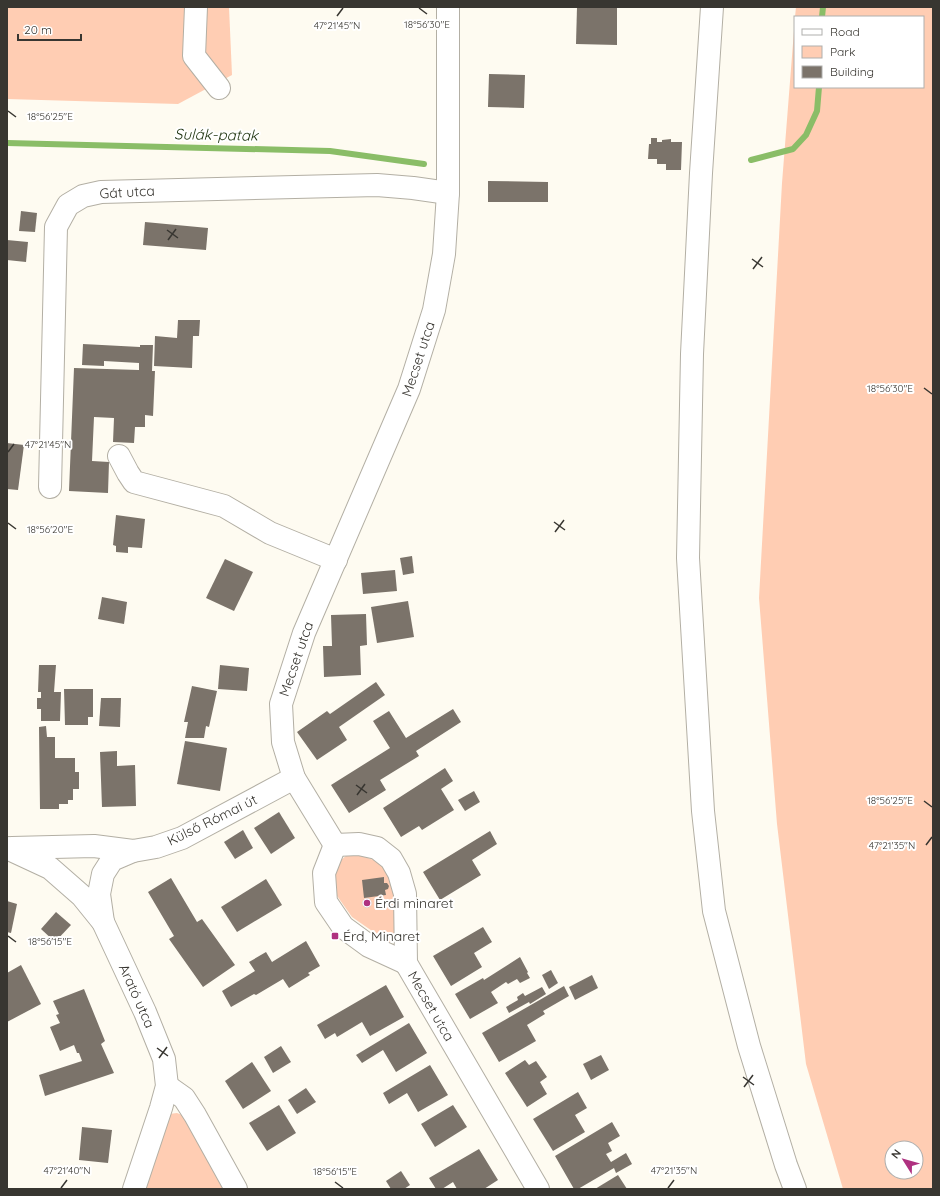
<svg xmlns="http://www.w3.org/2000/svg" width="940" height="1196" font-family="Quicksand,sans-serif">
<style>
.green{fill:#ffcdb3;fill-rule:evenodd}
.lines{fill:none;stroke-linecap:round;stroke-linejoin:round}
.stream{stroke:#8abd67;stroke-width:6}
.building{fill:#7b736a}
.minor-casing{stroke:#b3afa4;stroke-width:24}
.minor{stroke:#fff;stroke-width:22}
.ticks{fill:none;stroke:#383631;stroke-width:1.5}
.poi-dot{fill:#af3180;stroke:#fff;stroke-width:1.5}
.labels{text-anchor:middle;stroke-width:4;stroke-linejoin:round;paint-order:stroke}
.street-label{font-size:14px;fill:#383631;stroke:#fff}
.poi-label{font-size:14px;fill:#383631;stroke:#fff;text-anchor:start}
.water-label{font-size:15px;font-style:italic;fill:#1e330f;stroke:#fff}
.ticks-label{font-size:10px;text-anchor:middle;fill:#383631;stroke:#fff;stroke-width:4;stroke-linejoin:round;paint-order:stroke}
</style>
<rect width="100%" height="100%" fill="#fefbf1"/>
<g class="green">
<polygon points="7,7 229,7 232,75 178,104 7,99"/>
<path d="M796,7H933V1189H843L806,1064L777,824L759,598L782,183L795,18V87H923V17H795ZM892,1148H916V1172H892Z"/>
<polygon points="347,855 360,855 379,862 388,872 394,882 396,939 394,942 388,942 352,917 335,893 335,872 340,861"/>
<polygon points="177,1113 185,1116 227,1189 145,1189 169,1114"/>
</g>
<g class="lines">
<g class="stream">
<polyline points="822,17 823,7"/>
<polyline points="7,143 330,151 424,164"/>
<polyline points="751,160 793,149 806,135 817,111 819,87"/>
</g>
</g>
<g class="building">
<polygon points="577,7 617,7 617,45 576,44"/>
<polygon points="489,74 525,75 524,108 488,107"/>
<polygon points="651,138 657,138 657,142 662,142 662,140 671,139 671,142 682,142 681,170 666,170 666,164 657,164 657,159 648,159 649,144 651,144"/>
<polygon points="488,181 548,182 548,202 488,202"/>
<polygon points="21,211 37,213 35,232 19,231"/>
<polygon points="145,222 208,228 206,250 143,245"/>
<polygon points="7,240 28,242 26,262 7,260"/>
<polygon points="178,320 200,320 199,336 193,336 192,368 154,366 155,336 177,338"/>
<polygon points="83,344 140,347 140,345 153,345 152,371 155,371 153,416 145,415 145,427 135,427 134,443 113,442 114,418 94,417 92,461 109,462 108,493 69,491 74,368 139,370 139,363 104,361 104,366 82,365"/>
<polygon points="7,443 24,445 18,490 7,489"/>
<polygon points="116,515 145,519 142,548 128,547 128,553 116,552 116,546 113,545"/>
<polygon points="412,556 414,573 403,575 400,558"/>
<polygon points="225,559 253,572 234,611 206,598"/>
<polygon points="395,570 397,591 363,594 361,573"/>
<polygon points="102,597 127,602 124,624 98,619"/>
<polygon points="408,601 414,637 377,643 371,607"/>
<polygon points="366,614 367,645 360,646 361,675 324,677 323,646 332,646 331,615"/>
<polygon points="39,665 56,665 54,692 61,692 60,721 41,721 41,709 37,709 37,698 41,698 41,692 38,692"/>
<polygon points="220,665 249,668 247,691 218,689"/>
<polygon points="376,682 385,695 339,727 347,740 317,760 297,732 327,711 330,714"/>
<polygon points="192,686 217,691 209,727 206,726 204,738 185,738 188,722 184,722"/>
<polygon points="64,689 93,689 93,717 88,717 88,725 65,725"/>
<polygon points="101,698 121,698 120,727 99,726"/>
<polygon points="453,709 461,722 416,751 419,756 380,780 386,790 349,813 331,785 390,748 373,721 389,711 406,738"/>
<polygon points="46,726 47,737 55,737 55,758 75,758 75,772 79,772 79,789 73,789 73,800 68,800 68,804 59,804 59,809 40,809 39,727"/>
<polygon points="185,741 227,748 220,791 177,784"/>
<polygon points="117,751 117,766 135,765 136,806 102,807 100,752"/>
<polygon points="445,768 453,781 441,789 454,810 422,830 419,826 401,837 383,808"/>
<polygon points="474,791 480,802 465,811 458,800"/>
<polygon points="279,812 295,838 271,854 254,828"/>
<polygon points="243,830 253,848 235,859 224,842"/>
<polygon points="490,831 497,844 472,860 481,875 440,900 423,872"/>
<polygon points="384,877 384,883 387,883 389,886 388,889 385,890 386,895 364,898 362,880"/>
<polygon points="171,878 197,922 202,919 235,965 203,987 169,939 174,936 148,892"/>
<polygon points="266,879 282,905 237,932 221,907"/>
<circle cx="367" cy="903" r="4.5"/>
<polygon points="7,901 17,904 11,933 7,932"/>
<polygon points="56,912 71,925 55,942 41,929"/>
<polygon points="483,927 492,942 474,953 482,967 451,986 433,956"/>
<polygon points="306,941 320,966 308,973 310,975 289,988 283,979 256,995 254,994 231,1007 222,991 255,971 249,962 266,952 272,962"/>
<polygon points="520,957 528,972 527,973 530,978 520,983 517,979 508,984 506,982 491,992 498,1003 470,1019 455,994 483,978 484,980"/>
<polygon points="21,965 41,1004 7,1022 7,973"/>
<polygon points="551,970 558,983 549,989 542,975"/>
<polygon points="592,975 598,988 575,1000 569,987"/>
<polygon points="386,985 404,1017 370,1036 362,1022 337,1037 335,1033 325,1039 317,1025"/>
<polygon points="564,986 569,996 543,1011 545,1014 527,1025 536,1041 499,1062 482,1033"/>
<polygon points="542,987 546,994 530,1004 529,1002 509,1013 506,1007 518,1000 517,997 523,993 525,996"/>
<polygon points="84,989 105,1041 101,1044 114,1073 45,1096 39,1075 82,1061 79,1053 77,1053 74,1045 60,1051 50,1027 60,1023 56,1015 59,1014 53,1001"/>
<polygon points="409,1023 427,1053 396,1072 383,1050 362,1063 356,1055"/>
<polygon points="281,1046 291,1062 273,1073 264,1057"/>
<polygon points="601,1055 609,1070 591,1080 583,1064"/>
<polygon points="525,1060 529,1065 536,1061 547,1077 540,1082 547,1094 527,1107 505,1073"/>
<polygon points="252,1062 271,1091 243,1109 225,1081"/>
<polygon points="430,1065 448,1095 418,1112 407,1093 389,1104 383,1093"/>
<polygon points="306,1088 316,1102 297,1114 288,1100"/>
<polygon points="578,1092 587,1108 575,1115 585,1132 553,1151 533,1119"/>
<polygon points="279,1105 296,1133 267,1151 249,1123"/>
<polygon points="453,1105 467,1127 435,1147 421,1124"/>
<polygon points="612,1122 620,1136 608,1143 612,1151 606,1154 611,1162 626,1153 632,1164 616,1173 614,1168 578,1189 574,1189 555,1156"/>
<polygon points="82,1127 112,1130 108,1163 79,1160"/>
<polygon points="479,1149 498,1180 484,1189 457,1189 453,1182 442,1189 436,1189 429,1178"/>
<polygon points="401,1171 410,1185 404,1189 391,1189 386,1181"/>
<polygon points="618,1175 627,1189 595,1189"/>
</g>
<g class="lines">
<g class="minor-casing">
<g id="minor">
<polyline points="196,7 194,56 219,88"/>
<polyline points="712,7 701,173 692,354 688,558 703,811 714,911 749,1046 786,1165 795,1189"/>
<polyline points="119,456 128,473 134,482 224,506 270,533 336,560"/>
<polyline points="50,487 56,227 68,205 83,196 101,192 377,185 413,188 448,193"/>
<polyline points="335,845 294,778 283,742 281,704 304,633 409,389 434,310 444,254 448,193 448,7"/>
<polyline points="335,845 359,844 377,848 391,859 399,873 405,894 406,963 538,1189"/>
<polyline points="335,845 324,873 326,902 343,927 369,946 406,963"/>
<polyline points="7,848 50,868 82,896 103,922 145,1012 164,1059 167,1086 161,1108 134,1189"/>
<polyline points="12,848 94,846 133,851 156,847 182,838 294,778"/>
<polyline points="103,922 99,894 103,874 112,860 133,851"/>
<polyline points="167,1086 184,1098 195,1115 236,1189"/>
</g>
</g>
<use href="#minor" class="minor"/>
</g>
<path class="ticks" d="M419,8L427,14M337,16L343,8M8,111L16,117M167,230L178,238M168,240L176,229M752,259L763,267M753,269L762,257M924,388L932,394M8,452L14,444M554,522L565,530M8,523L16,529M555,532L564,520M356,785L367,793M357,795L365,784M924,801L932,807M926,845L932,837M8,936L16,942M157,1048L168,1056M159,1058L167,1047M743,1077L754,1085M744,1087L753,1075M335,1182L343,1188M61,1188L67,1180M668,1188L674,1180"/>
<g class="poi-dot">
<circle cx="367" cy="903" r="4"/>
<rect x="331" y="932" width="8" height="8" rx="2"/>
</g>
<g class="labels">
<g class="street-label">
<text transform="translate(127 192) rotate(-3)" y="5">Gát utca</text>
<text transform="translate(418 359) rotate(-72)" y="5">Mecset utca</text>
<text transform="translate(296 659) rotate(-71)" y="5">Mecset utca</text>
<text transform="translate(212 820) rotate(-26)" y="5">Külső Római út</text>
<text transform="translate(137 996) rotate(66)" y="5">Arató utca</text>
<text transform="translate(431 1006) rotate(60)" y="5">Mecset utca</text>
</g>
<g class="poi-label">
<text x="375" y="908">Érdi minaret</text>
<text x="343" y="941">Érd, Minaret</text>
</g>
<g class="water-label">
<text transform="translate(216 135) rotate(1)" y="5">Sulák-patak</text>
</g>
</g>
<g class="ticks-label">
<text x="427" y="28">18°56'30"E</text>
<text x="337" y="29">47°21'45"N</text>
<text x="50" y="120">18°56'25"E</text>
<text x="890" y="392">18°56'30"E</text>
<text x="48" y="448">47°21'45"N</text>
<text x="50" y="533">18°56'20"E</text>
<text x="890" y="804">18°56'25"E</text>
<text x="892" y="849">47°21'35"N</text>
<text x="50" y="945">18°56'15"E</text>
<text x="67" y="1174">47°21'40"N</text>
<text x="674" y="1174">47°21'35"N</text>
<text x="335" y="1175">18°56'15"E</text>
</g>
<rect width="940" height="1196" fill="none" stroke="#383631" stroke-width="16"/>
<rect x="794" y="16" width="130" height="72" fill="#ffffff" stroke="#afafad"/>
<rect x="802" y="29" width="20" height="6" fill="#ffffff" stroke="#afafad"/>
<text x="830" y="36" font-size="12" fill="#383631">Road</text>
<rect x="802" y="46" width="20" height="12" fill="#ffcdb3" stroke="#afafad"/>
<text x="830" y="56" font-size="12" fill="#383631">Park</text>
<rect x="802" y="66" width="20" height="12" fill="#7b736a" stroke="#afafad"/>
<text x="830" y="76" font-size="12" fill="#383631">Building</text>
<g transform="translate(904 1160) rotate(307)"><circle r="19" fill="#ffffff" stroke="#afafad"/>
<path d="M0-3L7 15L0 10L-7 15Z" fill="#af3180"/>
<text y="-6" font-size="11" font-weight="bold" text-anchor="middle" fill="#383631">N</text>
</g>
<path d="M18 34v6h63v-6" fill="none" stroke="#383631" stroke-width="2"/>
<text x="24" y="34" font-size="12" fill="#383631" stroke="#ffffff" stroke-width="3" paint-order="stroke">20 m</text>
</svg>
